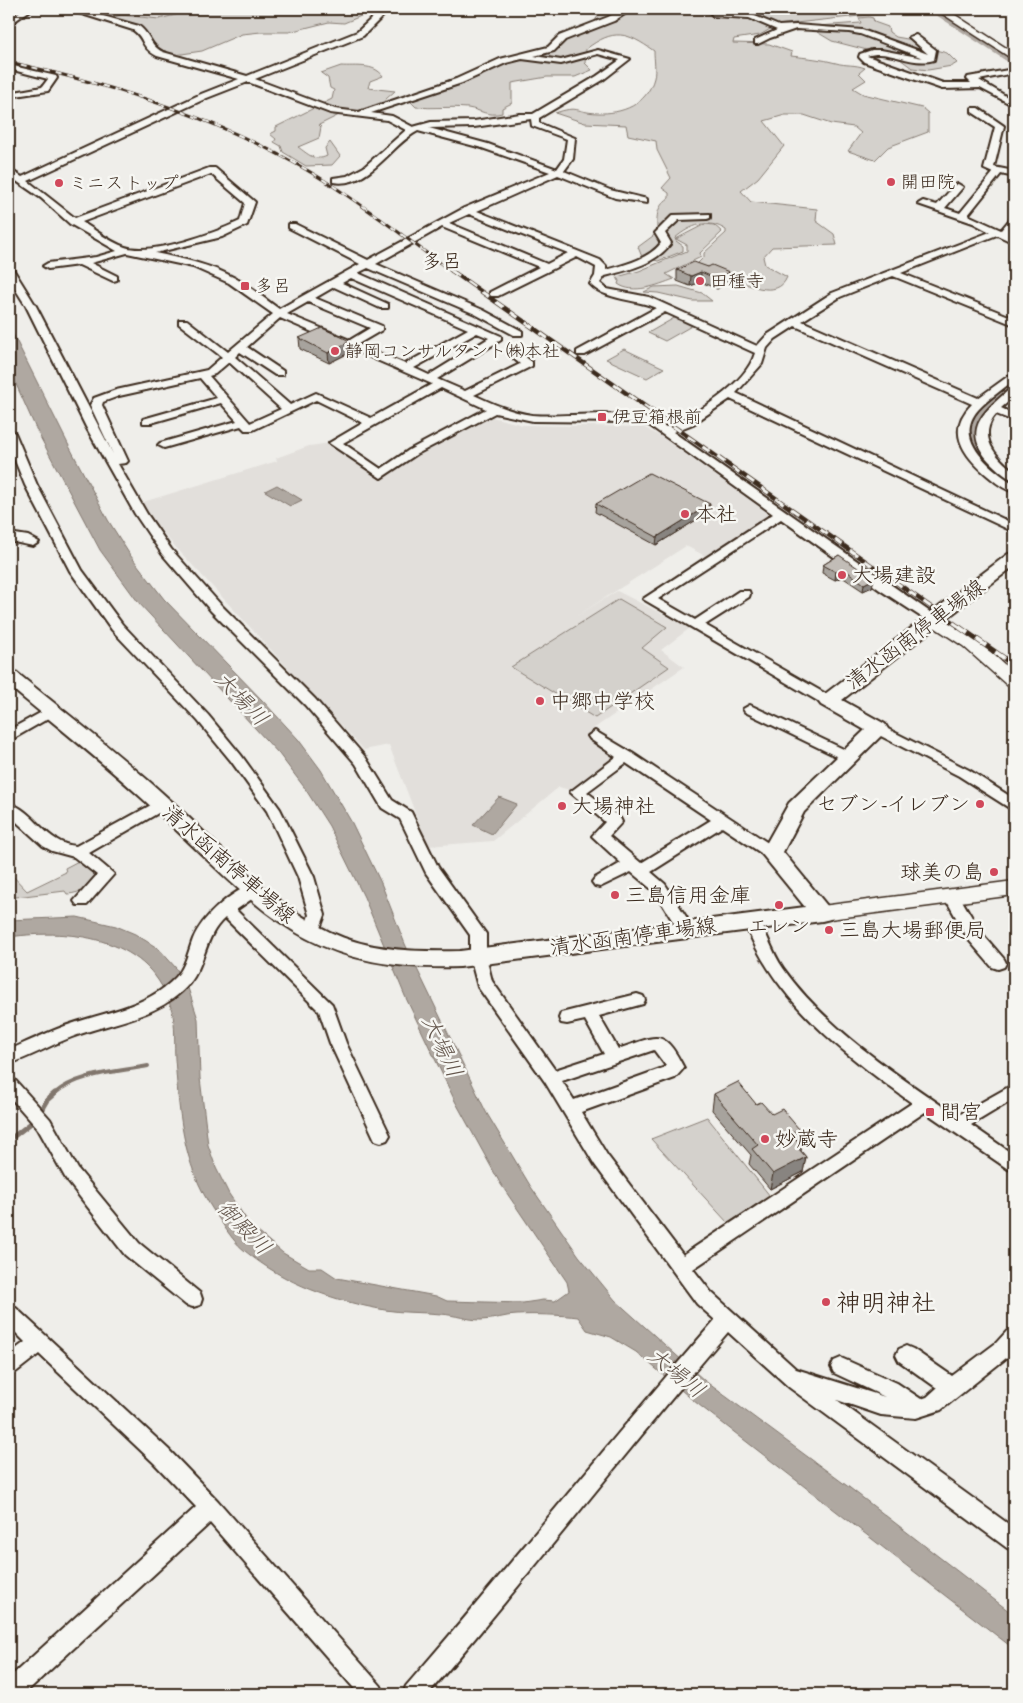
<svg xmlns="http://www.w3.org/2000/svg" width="1023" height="1703" font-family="Caveat,'Klee One',sans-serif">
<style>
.built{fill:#e2dfdb}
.green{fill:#d4d1cc;stroke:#887e75}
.water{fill:#afa8a1;stroke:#81766d}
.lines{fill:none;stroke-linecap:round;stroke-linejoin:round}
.stream-far1{stroke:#81766d;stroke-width:4}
.stream{stroke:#81766d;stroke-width:5}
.river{fill:#afa8a1;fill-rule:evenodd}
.minor-casing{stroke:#3b2a1e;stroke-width:4}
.tertiary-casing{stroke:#3b2a1e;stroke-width:3}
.secondary-casing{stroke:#3b2a1e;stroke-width:4}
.minor{fill:#f6f6f2;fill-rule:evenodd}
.tertiary{fill:#f6f6f2;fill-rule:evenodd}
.secondary{fill:#f6f6f2;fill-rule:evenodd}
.rail-far2-casing{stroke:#3b2a1e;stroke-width:3}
.rail-far1-casing{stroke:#3b2a1e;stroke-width:4.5}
.rail-casing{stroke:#3b2a1e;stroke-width:5.5}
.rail-far2{stroke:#f6f6f2;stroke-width:2;stroke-dasharray:6;stroke-linecap:butt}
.rail-far1{stroke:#f6f6f2;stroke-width:3;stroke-dasharray:9;stroke-linecap:butt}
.rail{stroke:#f6f6f2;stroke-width:4;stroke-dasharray:11;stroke-linecap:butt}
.wall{fill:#a7a39d;stroke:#3b2a1e}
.shaded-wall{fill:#888480;stroke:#3b2a1e}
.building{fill:#c2bdb7;stroke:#3b2a1e}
.poi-dot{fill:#d1495b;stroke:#f6f6f2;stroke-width:2}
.labels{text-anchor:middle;stroke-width:5;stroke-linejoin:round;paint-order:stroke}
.far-poi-label{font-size:18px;fill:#3b2a1e;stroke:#f6f6f2;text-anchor:start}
.far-quarter-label{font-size:20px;fill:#3b2a1e;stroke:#f6f6f2}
.poi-label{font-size:21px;fill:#3b2a1e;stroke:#f6f6f2;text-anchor:start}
.street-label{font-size:21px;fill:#3b2a1e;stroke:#f6f6f2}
.water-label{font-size:22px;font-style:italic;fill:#64564c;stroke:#f6f6f2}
.near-poi-label{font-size:25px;fill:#3b2a1e;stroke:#f6f6f2;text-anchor:start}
</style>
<rect width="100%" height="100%" fill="#efeeea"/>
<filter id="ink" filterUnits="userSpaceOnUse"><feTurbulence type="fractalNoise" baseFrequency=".02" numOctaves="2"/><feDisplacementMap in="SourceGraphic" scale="10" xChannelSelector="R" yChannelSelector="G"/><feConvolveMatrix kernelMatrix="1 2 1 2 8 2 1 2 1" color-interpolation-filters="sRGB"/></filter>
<g filter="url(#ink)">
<g class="built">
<polygon points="77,9 199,9 150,22"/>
<polygon points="492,417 523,425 643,427 660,436 772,516 709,558 686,546 575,617 617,591 690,628 661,650 684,667 590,731 622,756 577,792 559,787 493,841 428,846 389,745 364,750 170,541 140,503 277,461 276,458 309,446 331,443 382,478 415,456"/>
</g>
<g class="green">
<polygon points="199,9 369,9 361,16 344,23 329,22 289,32 261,32 242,34 202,51 175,55 152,46 144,30 111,18 121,15 159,19"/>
<path d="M599,9H882L878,14L777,25L760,35L734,39L733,43L769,44L792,52L791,56C807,58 822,59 836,63C846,66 855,64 865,68L859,73L866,80L853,88L863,94L922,108L928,113V132L888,147L875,160L848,151L861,133L854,127L831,124L804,115H785L764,121L784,146L758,178L741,191L751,202L817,209L816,221L834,234L837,245L772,247L763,257L765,265L787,277C778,301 744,283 728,277C717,274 705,271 694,267L704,257V253L726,233V230C708,218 691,225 675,238L676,241L683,246V251L658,261L642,257L638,247L657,233C657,218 655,207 669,198V193L662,188L671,178L657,150L656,141L628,135L626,125L585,123L555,113C579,105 575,112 597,113C622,114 647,105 654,78C656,70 654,59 654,51C627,32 614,28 586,49L585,63L592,70L575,77H547L512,83V103L502,108V113C488,117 481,110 468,108C451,106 433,109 416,107L409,100L542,49L570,34L593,24L601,11Z"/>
<polygon points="869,17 873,18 874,22 888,27 889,32 896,37 913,40 924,47 947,53 957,63 952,66 928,70 912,68 896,56 883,51 867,50 832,41 817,32 818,26 861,23 859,18"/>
<path d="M341,66C355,67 374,63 383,76L370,81L368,88L395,91L386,99L390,103L377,105L363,112L339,115L319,125L321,127L319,138L298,147C308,154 315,162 327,156L325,148L330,142L340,156L332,165L306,166L283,152L281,146L274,142L276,139L270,134L276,131V127L332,99L334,90L330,88L328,78L321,73Z"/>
<path d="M705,224L714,225L722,232L700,253L701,257L666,274L674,279C658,285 633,295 618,284L619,281L617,277L639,271L687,251V245L676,239Z"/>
<polygon points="678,286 702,293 712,301 693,301 658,293 644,292 654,287"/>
<polygon points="676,317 695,324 665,341 648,333"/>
<polygon points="624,349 664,368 647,378 606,359"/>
<polygon points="619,599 667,627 642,648 669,667 595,718 511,667"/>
<path d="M84,858L103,875C93,884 81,894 67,894L65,891L16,897L9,900V872L27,891L66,872L65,868Z"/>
<polygon points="707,1117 770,1196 728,1223 651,1139"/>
</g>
<g class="water">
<path d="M9,326L68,444L108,520L130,555L164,599L262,700L298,739L321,770L352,823L381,883L405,944L486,1112L531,1187L579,1256L615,1300L705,1381L850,1488L1014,1615V1649L694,1401L636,1352L611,1337L587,1330L578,1317C562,1315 533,1314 517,1315C505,1315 494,1320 481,1320C468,1320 455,1315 441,1314C423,1312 403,1313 385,1310C334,1301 285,1284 245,1251C236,1244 228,1233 222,1223C183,1170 180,1123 175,1059C174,1044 176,1026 172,1011C152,937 73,928 9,937V920L77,917L116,926L135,934L159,949L176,968L188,988L198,1019L200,1078L208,1145L216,1168L229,1194L251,1226L283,1253L309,1268H322L337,1278L436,1296L447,1301L523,1303L543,1300L555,1301L569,1291L567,1282L500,1183L455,1101L405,996L364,897L329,826L304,787L279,754L138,602L100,550L37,431L11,373Z"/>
<polygon points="277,485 302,500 290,506 265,491"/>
<polygon points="499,797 517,804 492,834 473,825"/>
</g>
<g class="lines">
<path class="stream-far1" d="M54,1094C78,1073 118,1072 148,1066"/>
<g class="stream">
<polyline points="40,1112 47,1100 55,1093"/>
<polyline points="9,1140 35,1120"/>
</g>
<g class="river">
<polygon points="927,9 941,9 1014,56 1014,66"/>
<path d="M1014,380V394C975,428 972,439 1014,473V488L1007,486C950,440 954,428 1008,381Z"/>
</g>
<g class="minor-casing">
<g id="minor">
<polygon points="23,9 32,9 9,25 9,19"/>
<path d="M66,9H78L139,26C151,35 149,45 163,52L247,76L357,32L382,9H390L363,36L255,79L335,109L359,112L456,79L500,59L548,47L559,36L608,17L623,9H632L614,21L565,40L554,51L534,56L561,60L598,50L630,59L603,80L539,118V123L575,138L573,159L564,171L610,190L647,199V203L615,198L558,175L477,211L600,260L606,266V270C624,265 649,259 661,243L655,233L673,215L710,214V218L707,219L679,220L665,233L671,243C656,264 629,270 605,276L600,283L607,289L649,297L757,346L767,335L832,293L990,232L973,223L918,204L923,201L937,205L955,185L958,184L963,187L945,208L960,213L993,173L984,169L995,127L972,112V108H978L1004,126L994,167L1014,171V177L1001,174L968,215L1001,230L1011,218L1014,217V226L1008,233L1014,236V243L997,235L901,273L1014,318V325L893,276L840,297L802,321L978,398L1014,372V380C1002,390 988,399 978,410C952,440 992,469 1014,484V492C1005,490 995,482 988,476C964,456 945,431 972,404L795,326L775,339L767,348L762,364L736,393L1014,524V532L730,399L693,424L673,432L940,619L939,622H929L880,590L781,519L658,599L695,620L739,591H749L750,594L749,597L705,625L833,698L835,701L833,704H823L643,599L773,514L649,425L626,422L533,421L495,413L417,454L381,478L329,443L363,423L316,400L253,430H245L241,426L164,448L158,445L160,443L237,421L221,403L151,423H143V419L217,398L200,378L119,396L103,402L102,405L128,461L126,463L118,464L147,514L171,549L221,605L315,699L366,758L392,800L411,812L438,867L486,934V957L492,981L555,1070L604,1054L585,1020L567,1024L561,1023L559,1018L561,1013L637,994L643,996L645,1000L643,1004L599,1016L618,1049C658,1036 663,1027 684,1068L675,1078L581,1112L607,1155L683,1255L912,1103C843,1053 775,1002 744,921L746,917H758C767,934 772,952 783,968C825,1028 898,1076 957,1116L1014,1084V1099L971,1125L1014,1155V1171L1008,1169L925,1112L693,1269L711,1292L796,1369L885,1397L834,1373L831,1367L834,1361L841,1358L848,1361L897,1383L921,1399L927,1397L937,1388L899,1361L896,1355L899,1349L906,1346L913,1349L952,1376L996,1343L1007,1331L1014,1328V1350L1010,1355L941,1410L916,1418L881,1415L837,1400L1014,1528V1551L1007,1548L790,1388L728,1332C626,1451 530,1575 428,1694H403L406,1686C511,1565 610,1440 715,1320L697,1304L595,1165L545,1082L478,987L470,957V935L426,873L400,819L382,808L356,764L305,705L211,611L162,554L135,514L86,427L26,306L9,279V268L13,269L36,306L113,454L90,405L94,398L116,390L207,370L222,357L179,324V320H187L228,352L273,314L229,283L193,267L127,253L91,263L117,276V280L113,281L79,265L48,269L43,266L48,263L96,257L117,251L70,224L41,198L9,176V169L22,177L201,94L239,79L157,56C139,46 146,39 133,30ZM598,54L620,60L597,76L533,114H520L474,121L431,122L413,127L392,116L371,113L462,83L506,63L522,59L561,64ZM248,82L330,113L387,120L406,130L364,167L347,176L333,178V182C369,189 390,145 418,131L482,148L550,172L464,208L368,260L295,224H289V228L360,264L279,309C265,299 251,287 235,278C210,264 182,259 155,253L222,237L247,225L255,202L215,168H209L75,218L28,181L207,98ZM531,119L532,126L567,139L564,159L557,169L488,144L429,128L474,127ZM211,174L245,203L240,221C215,233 151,256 125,247C110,242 95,230 82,222ZM469,214L568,253L547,264L449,223ZM442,227L539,267L490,292V296H498L577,257L596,267L595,276L590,284C604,300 637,299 656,308L577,351V355H585L665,312L755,353C746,384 695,416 666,427C637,406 569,418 532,415C511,412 493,404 474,395L532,366V362L524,356L534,351V347H526L513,354V358L520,364L465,391L437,379L501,340V336L358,273L368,268L475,314L514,335H522V331L483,310L376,264ZM351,278L468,329L405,364L358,344L382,330V326L315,298L334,287L380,308H388V304L342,283ZM308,302L370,328L350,340L287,314ZM280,318L432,384L371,418L316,393L290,405L235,357L240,352L275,375H283V371L247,347ZM477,333L489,338L429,375L414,368ZM229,362L281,409L250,423L209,376L215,374ZM441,388L486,409L409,450L381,469L343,443ZM654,1050L666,1066L663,1068L574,1100L562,1081Z"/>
<path d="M707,9L750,14L779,26L796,25L862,30L928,54L909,37L916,35L936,50L934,60C911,67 888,48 867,56L943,83H971L967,79L968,77L1014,69V73L979,80L1014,101V106L980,88L942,89L864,62L859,57L860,54L872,50H881L923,58L860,34L849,32L796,29L770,38L758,44H755V40L777,30L749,18L713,16Z"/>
<polygon points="9,65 56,76 57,78 48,91 9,97 9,93 42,87 48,79 9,69"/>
<path d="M1014,388V397L1001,408L1014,414V421L996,414C977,436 995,457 1014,471V480C1005,477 996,468 989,461C961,429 985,411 1010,389Z"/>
<polygon points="9,430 15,433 37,485 82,570 122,624 208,715 241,755 280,809 314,877 325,915 317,936 305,936 303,932 309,915 298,877 267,811 231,761 198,721 112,630 70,571 25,485 9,446"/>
<polygon points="9,533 28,536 39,542 33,546 9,541"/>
<polygon points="750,705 854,754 856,757 849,762 844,760 745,712 743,709"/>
<polygon points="51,707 56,708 58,711 56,714 9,741 9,730"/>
<polygon points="878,724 969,770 1014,799 1014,811 959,776 873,732 871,729"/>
<path d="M595,731L632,753L777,849L780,853L777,857H767L722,827L651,872L665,884L694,929L692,933H680L655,892L631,872L600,887L595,886L592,882L595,878L621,863L592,836L605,822L570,792L616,757L590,739L588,736ZM626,763L711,820L641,863L609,836L622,822L620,818L587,792Z"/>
<path d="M162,799L167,800L169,804L167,808L89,853L114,874L87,905H77L74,901L97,875L74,857L52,851L43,846L9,815V803C35,811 46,844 76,846Z"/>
<path d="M254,884L259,886L262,890L259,894L236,910L332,1004L346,1043L390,1135L387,1140L381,1142L375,1140L330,1043L319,1011L225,918C204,936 206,964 189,984C160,1018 111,1022 72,1037C51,1045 30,1057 9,1064V1050C27,1042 46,1033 65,1026C103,1012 147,1008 176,977C186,966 188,952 193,939C202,917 231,891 254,884Z"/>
<polygon points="952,890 957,892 980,931 1004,959 1006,963 1004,967 998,969 992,967 968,939 944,896 947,892"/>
<polygon points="9,1078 15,1080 50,1119 78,1169 139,1243 200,1293 202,1299 200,1305 193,1307 186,1305 125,1255 66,1179 38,1129 9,1096"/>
<polygon points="9,1306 16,1308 168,1449 218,1501 381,1686 384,1694 359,1694 210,1523 24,1694 9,1694 9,1678 196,1507 154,1463 39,1354 16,1372 9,1375 9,1354 25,1342 9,1326"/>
</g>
</g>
<g class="tertiary-casing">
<g id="tertiary">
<polygon points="935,9 946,9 1014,53 1014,60"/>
<polygon points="934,614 975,638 1014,673 1014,687 1008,686 963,646 928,623 926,619 928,615"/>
<polygon points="1014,881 1014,895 822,920 815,918 812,913 815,908 822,906"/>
</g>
</g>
<g class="secondary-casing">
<path id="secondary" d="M1014,553V566L842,700L885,724L888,729L804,812L783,852L833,913L830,919L822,921L460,967C302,972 262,909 156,811C109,767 58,727 9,686V670L16,672C67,714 121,755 170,800C221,846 267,902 330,932C370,951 417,952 460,951L805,907L761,853L789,803L865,730L821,705L818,701L821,697L1008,554Z"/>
</g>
<use href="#minor" class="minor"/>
<use href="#tertiary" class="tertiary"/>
<use href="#secondary" class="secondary"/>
<g class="rail-far2-casing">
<path id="rail-far2" d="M9,62C117,86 222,119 317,176C365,205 409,241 454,273"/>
</g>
<g class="rail-far1-casing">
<polyline id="rail-far1" points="452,271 961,628"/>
</g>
<g class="rail-casing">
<polyline id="rail" points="959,627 1014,665"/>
</g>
<use href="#rail-far2" class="rail-far2"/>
<use href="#rail-far1" class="rail-far1"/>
<use href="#rail" class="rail"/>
</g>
<g class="wall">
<polygon points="708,267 729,272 728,282 717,289 701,282 690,286 677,281 677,270"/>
<polygon points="299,338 350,341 351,352 329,363 300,349"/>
<polygon points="596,504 709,512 656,545 595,512"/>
<polygon points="839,555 872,587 863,591 842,577 835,580 822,573 823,565"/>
<polygon points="714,1094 756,1104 772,1114 797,1139 801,1151 806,1157 803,1172 770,1189 749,1164 751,1155 712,1110"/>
</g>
<g class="shaded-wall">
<polygon points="701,272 701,282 690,286 691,276"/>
<polygon points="729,272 728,282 717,289 717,279"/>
<polygon points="350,341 351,352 329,363 328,353"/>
<polygon points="710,504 709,512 656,545 657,537"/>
<polygon points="844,569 842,577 835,580 836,572"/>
<polygon points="874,579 872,587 863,591 864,584"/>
<polygon points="799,1129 796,1144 791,1133"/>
<polygon points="802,1146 799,1161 806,1157 803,1172 770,1189 773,1174 798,1148"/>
</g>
<g class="building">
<polygon points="694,262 708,267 712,265 729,272 717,279 701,272 691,276 677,270"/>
<polygon points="322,328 350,341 328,353 299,338"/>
<polygon points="649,473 710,504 657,537 596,504"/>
<polygon points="839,555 874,579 864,584 844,569 836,572 823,565"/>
<polygon points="738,1082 756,1104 761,1102 772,1114 782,1109 799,1129 791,1133 802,1146 798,1148 806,1157 773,1174 752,1149 758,1145 714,1094"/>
</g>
</g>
<g class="poi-dot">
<circle cx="891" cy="182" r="5"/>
<circle cx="59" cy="183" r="5"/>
<circle cx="700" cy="281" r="5"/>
<rect x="240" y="281" width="10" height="10" rx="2.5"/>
<circle cx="335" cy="351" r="5"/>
<rect x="597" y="412" width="10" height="10" rx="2.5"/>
<circle cx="685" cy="514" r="5"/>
<circle cx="842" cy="575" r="5"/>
<circle cx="540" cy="701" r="5"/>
<circle cx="980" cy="804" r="5"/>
<circle cx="562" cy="806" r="5"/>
<circle cx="994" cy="872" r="5"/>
<circle cx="615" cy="895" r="5"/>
<circle cx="779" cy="905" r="5"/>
<circle cx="829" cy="930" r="5"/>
<rect x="925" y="1107" width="10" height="10" rx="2.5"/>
<circle cx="765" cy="1139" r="5"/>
<circle cx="826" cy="1302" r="5"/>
</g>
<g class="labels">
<g class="far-poi-label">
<text x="901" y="188">開田院</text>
<text x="69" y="189">ミニストップ</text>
<text x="710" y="287">田種寺</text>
<text x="255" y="292">多呂</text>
<text x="345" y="357">静岡コンサルタント㈱本社</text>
<text x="612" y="423">伊豆箱根前</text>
</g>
<g class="far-quarter-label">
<text x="442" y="268">多呂</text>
</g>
<g class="poi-label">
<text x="695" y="521">本社</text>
<text x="852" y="582">大場建設</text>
<text x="550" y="708">中郷中学校</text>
<text x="970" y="811" text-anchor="end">セブン-イレブン</text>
<text x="572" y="813">大場神社</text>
<text x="984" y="879" text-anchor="end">球美の島</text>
<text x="625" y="902">三島信用金庫</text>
<text x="779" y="933" text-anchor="middle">エレン</text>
<text x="839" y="937">三島大場郵便局</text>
<text x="940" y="1119">間宮</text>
<text x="775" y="1146">妙蔵寺</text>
</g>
<g class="street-label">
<text transform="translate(915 634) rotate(-37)" y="7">清水函南停車場線</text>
<text transform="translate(229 864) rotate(41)" y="7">清水函南停車場線</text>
<text transform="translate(633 936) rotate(-8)" y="7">清水函南停車場線</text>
</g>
<g class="water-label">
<text transform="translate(242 698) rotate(46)" y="8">大場川</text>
<text transform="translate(443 1046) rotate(65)" y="8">大場川</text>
<text transform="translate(245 1227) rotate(46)" y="8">御殿川</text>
<text transform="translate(677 1372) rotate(39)" y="8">大場川</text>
</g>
<g class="near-poi-label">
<text x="836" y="1311">神明神社</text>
</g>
</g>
<rect width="1023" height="1703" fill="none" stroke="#f6f6f2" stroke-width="30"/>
<rect x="15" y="15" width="993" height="1673" fill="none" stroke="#3b2a1e" stroke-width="2" filter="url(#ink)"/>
</svg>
